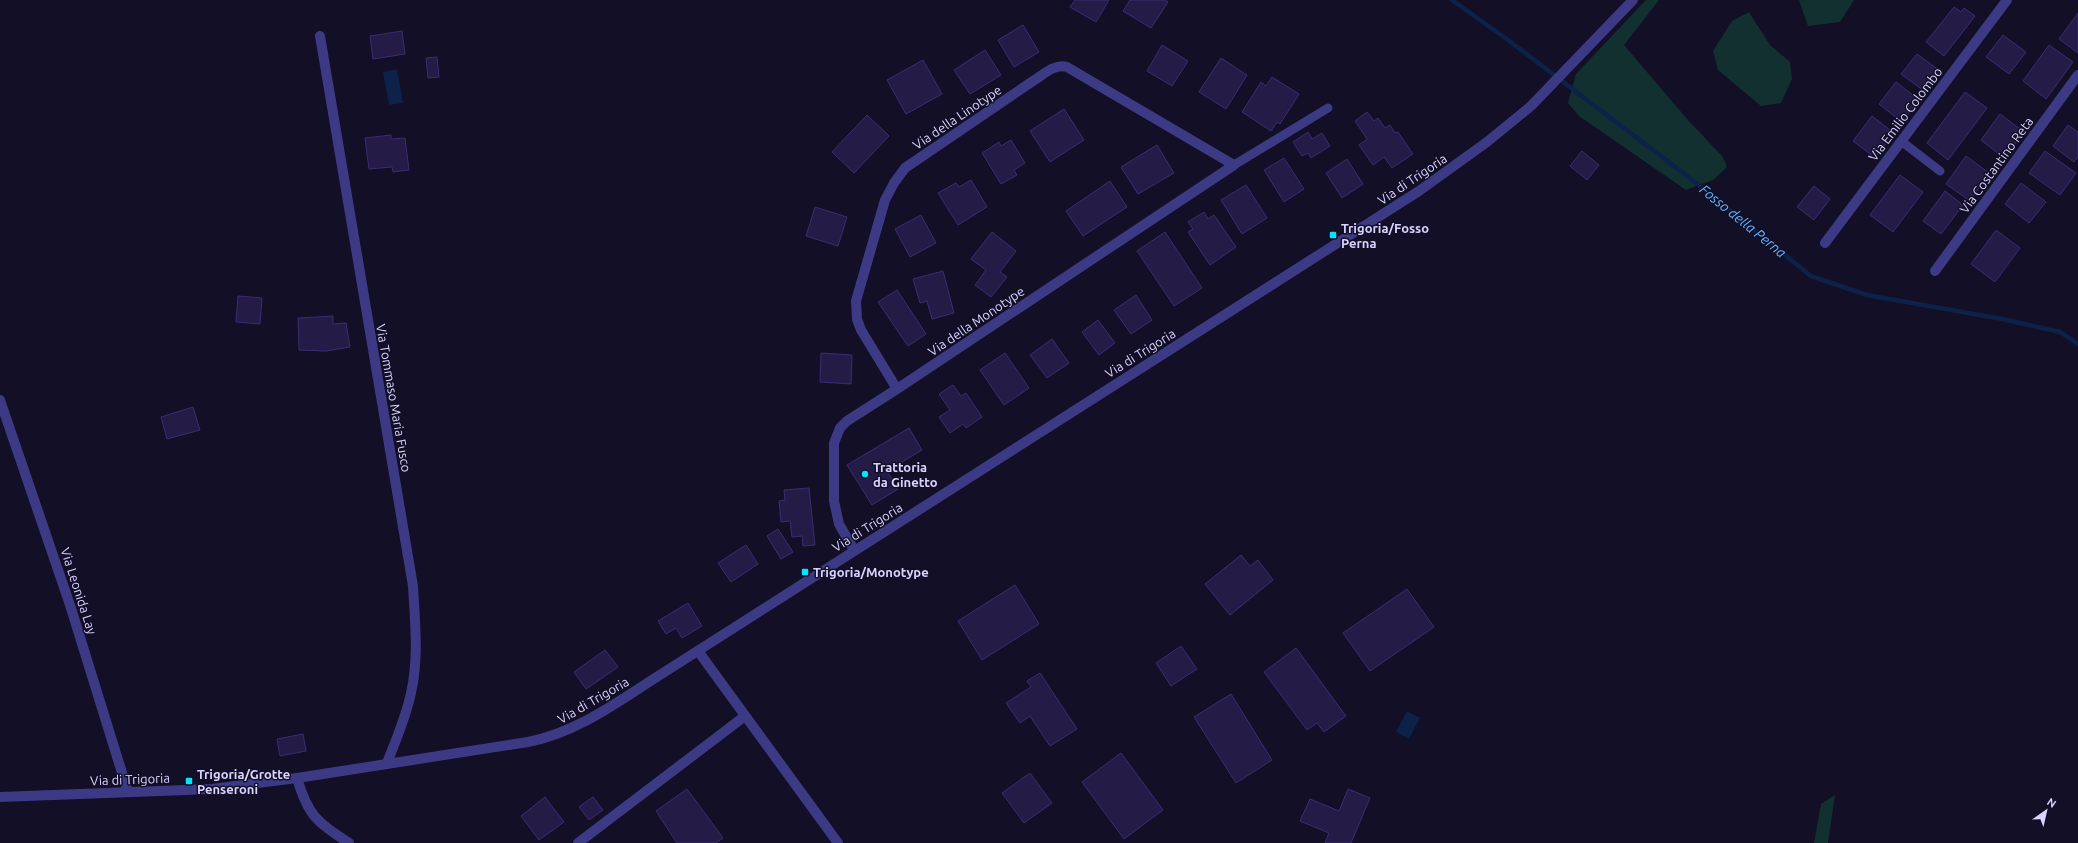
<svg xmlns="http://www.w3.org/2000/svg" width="2078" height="843" font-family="Ubuntu,sans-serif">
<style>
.green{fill:#12302f}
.water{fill:#0c2248}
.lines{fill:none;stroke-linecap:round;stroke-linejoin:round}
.stream{stroke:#0c2248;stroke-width:4.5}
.building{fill:#241b47;stroke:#3b2d73}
.service{stroke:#3d3a85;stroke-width:9}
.minor{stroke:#3d3a85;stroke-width:10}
.tertiary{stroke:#3d3a85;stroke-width:10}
.poi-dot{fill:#00e5ff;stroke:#130f26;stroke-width:1.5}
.labels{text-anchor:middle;stroke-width:3;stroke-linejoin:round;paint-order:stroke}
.street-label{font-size:13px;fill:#d9d4ff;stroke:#130f26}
.poi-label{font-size:13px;font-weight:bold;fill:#d9d4ff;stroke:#130f26;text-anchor:start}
.water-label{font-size:14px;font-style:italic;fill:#62b6ff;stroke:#130f26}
</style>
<rect width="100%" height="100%" fill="#130f26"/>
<g class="green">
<polygon points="1646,0 1659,0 1624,45 1687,119 1723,157 1727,167 1713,180 1686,190 1579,116 1568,103 1576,74"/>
<polygon points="1799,0 1854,0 1840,22 1808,26"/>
<polygon points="1749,12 1770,45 1790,62 1792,79 1781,103 1761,106 1718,70 1713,51 1732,21"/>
<polygon points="1835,795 1828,843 1814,843 1821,804"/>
</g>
<g class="water">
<polygon points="397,69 403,103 389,105 383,72"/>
<polygon points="1407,711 1420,718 1409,739 1396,732"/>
</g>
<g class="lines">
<polyline class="stream" points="1452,0 1508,40 1695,182 1811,276 1867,295 2002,319 2060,332 2078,344"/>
</g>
<g class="building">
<polygon points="1075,0 1109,0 1096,22 1070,7"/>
<polygon points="1130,0 1165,0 1168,2 1151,28 1123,11"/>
<polygon points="1954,7 1961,12 1964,8 1975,16 1944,56 1926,42"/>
<polygon points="2078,13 2078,53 2059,39"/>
<polygon points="1023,25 1039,52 1014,67 998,40"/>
<polygon points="402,31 405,54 373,59 370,36"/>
<polygon points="2003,35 2026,52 2009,74 1986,57"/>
<polygon points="1162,45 1188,61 1172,86 1147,71"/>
<polygon points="2049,45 2073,62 2046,99 2023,81"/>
<polygon points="985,50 1001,75 970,94 954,70"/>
<polygon points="1917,54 1940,71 1924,91 1901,74"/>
<polygon points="437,57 439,77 428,78 426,58"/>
<polygon points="1221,58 1247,75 1226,109 1199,92"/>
<polygon points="923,60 942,94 906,114 887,80"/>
<polygon points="1272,77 1299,94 1280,124 1277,122 1271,131 1242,112 1261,82 1266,86"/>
<polygon points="1896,82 1919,100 1902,122 1879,104"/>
<polygon points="1965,92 1987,108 1948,160 1927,143"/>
<polygon points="1064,109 1084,140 1050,162 1030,131"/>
<polygon points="1367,112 1374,121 1378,118 1385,128 1390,125 1395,133 1398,132 1413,154 1392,168 1384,157 1373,165 1359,145 1367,139 1355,121"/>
<polygon points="2000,114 2024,132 2004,158 1981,140"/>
<polygon points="867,115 889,136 854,173 832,152"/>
<polygon points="1872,116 1894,133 1875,158 1853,141"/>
<polygon points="2068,125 2078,132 2078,157 2074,162 2053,146"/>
<polygon points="1308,132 1312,139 1322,133 1330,146 1311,158 1308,153 1302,156 1293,142"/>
<polygon points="391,135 391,139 405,138 409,170 393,172 392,167 369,169 365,138"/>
<polygon points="1011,140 1025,163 1014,170 1017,175 1001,184 982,153 999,142 1001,146"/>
<polygon points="1157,145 1174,173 1138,194 1121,167"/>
<polygon points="1582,151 1599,165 1587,180 1570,166"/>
<polygon points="2045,151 2076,173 2060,195 2029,173"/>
<polygon points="1966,156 1989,173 1970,201 1946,184"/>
<polygon points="1284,158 1304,189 1284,202 1264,170"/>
<polygon points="1347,159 1363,184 1342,198 1326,173"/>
<polygon points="1900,175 1923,192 1893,232 1870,215"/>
<polygon points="971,180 987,207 958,225 938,193 956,183 959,187"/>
<polygon points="1110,181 1127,207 1083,236 1066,211"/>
<polygon points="2021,183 2046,202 2029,223 2005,204"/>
<polygon points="1246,185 1267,218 1242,234 1221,200"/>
<polygon points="1814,186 1830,199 1814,220 1797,207"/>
<polygon points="1945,191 1963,205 1941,234 1923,221"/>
<polygon points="815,207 847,217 838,246 806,236"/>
<polygon points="1204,212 1208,219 1214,215 1236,247 1210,265 1188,232 1193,229 1188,222"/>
<polygon points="921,215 936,243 910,257 895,229"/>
<polygon points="1996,230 2020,248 1995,282 1971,264"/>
<polygon points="992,232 1016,251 1000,272 1007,277 991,297 975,285 986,270 971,259"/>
<polygon points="1165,232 1202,288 1174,306 1137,251"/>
<polygon points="943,271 954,313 932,319 927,301 920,303 913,279"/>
<polygon points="897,290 926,334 908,346 878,302"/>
<polygon points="1136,295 1152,320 1131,334 1114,310"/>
<polygon points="238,296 262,298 260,324 236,322"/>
<polygon points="333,316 333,324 346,323 350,347 326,351 299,350 298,318"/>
<polygon points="1098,320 1115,343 1099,355 1082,332"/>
<polygon points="1052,339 1069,363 1047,378 1030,355"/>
<polygon points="821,353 852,355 851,384 820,382"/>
<polygon points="1005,353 1029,388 1004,405 980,370"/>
<polygon points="953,385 961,396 966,393 982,417 966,428 963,424 950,433 939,417 950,410 939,394"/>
<polygon points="193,407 200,430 167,439 161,417"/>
<polygon points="909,428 922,450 887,471 898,489 872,505 847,465"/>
<polygon points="809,488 815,545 803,546 802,536 792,537 790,521 781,522 779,501 785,500 784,490"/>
<polygon points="778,529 793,552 781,559 767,536"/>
<polygon points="746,545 758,564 731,582 718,563"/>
<polygon points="1241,555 1250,566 1258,560 1273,580 1230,615 1205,584"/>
<polygon points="1015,585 1039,624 982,660 958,621"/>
<polygon points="1407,589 1434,627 1370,671 1343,633"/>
<polygon points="688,603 702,626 682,638 676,628 666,634 658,621"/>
<polygon points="1181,646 1197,669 1171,686 1156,663"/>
<polygon points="1296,648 1346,716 1324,732 1317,723 1307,730 1264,672"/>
<polygon points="605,650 618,667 586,689 574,672"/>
<polygon points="1040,673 1077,729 1050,746 1030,716 1020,723 1006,703 1031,687 1027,681"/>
<polygon points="1231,694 1272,760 1236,783 1194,717"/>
<polygon points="303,734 306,751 280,756 277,739"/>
<polygon points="1121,753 1163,810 1124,839 1082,782"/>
<polygon points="1030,773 1052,803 1024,823 1002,793"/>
<polygon points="687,789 723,838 716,843 677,843 656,811"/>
<polygon points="1348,789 1370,798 1351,843 1325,843 1329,833 1300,821 1310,799 1339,811"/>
<polygon points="545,797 564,822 539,840 521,816"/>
<polygon points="593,797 603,810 589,820 579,807"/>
</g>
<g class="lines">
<g class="service">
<polyline points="1901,141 1940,171"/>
<polyline points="1234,165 1328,108"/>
</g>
<g class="minor">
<path d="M320,36L413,586C415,622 419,658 411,693C406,717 396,740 387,763"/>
<polyline points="1825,243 2007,0"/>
<polyline points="1935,271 2078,75"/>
<polyline points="0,400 70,605 128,792"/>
<path d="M854,550L839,524L834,501V443L840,428L847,421L897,389L1234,165L1067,67C1055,63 1043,75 1033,81L905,168L894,183L885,200L856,301L857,319L861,330L897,389"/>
<polyline points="698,651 838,843"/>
<path d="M297,778C308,816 317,822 349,843"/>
<polyline points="578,843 745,716"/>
</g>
<path class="tertiary" d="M0,797L212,789L297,778L528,742C579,732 620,700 663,673L1419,191L1487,142L1531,106L1633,0"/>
</g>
<g class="poi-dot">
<rect x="1329" y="231" width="8" height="8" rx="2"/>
<circle cx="865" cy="474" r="4"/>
<rect x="801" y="568" width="8" height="8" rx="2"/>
<rect x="185" y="777" width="8" height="8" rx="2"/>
</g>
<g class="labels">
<g class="street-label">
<text transform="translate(1905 114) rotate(-53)" y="5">Via Emilio Colombo</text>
<text transform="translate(957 117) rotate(-34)" y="5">Via della Linotype</text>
<text transform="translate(1996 165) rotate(-54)" y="5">Via Costantino Reta</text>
<text transform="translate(1412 179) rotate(-34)" y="5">Via di Trigoria</text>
<text transform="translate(976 321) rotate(-34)" y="5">Via della Monotype</text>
<text transform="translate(1140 353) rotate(-32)" y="5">Via di Trigoria</text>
<text transform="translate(394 398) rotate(80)" y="5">Via Tommaso Maria Fusco</text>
<text transform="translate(867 527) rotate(-32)" y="5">Via di Trigoria</text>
<text transform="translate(79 591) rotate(72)" y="5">Via Leonida Lay</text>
<text transform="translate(593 700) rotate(-30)" y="5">Via di Trigoria</text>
<text transform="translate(130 779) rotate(-2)" y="5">Via di Trigoria</text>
</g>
<g class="poi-label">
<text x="1341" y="233">Trigoria/Fosso<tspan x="1341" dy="15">Perna</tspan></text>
<text x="873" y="472">Trattoria<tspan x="873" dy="15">da Ginetto</tspan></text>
<text x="813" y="577">Trigoria/Monotype</text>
<text x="197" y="779">Trigoria/Grotte<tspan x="197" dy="15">Penseroni</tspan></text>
</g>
<g class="water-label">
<text transform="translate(1743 221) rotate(39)" y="5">Fosso della Perna</text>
</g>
</g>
<g transform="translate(2046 811) rotate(34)" stroke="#130f26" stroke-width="3" paint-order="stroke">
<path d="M0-3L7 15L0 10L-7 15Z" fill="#d9d4ff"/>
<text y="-6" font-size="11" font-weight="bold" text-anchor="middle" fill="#d9d4ff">N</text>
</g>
</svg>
